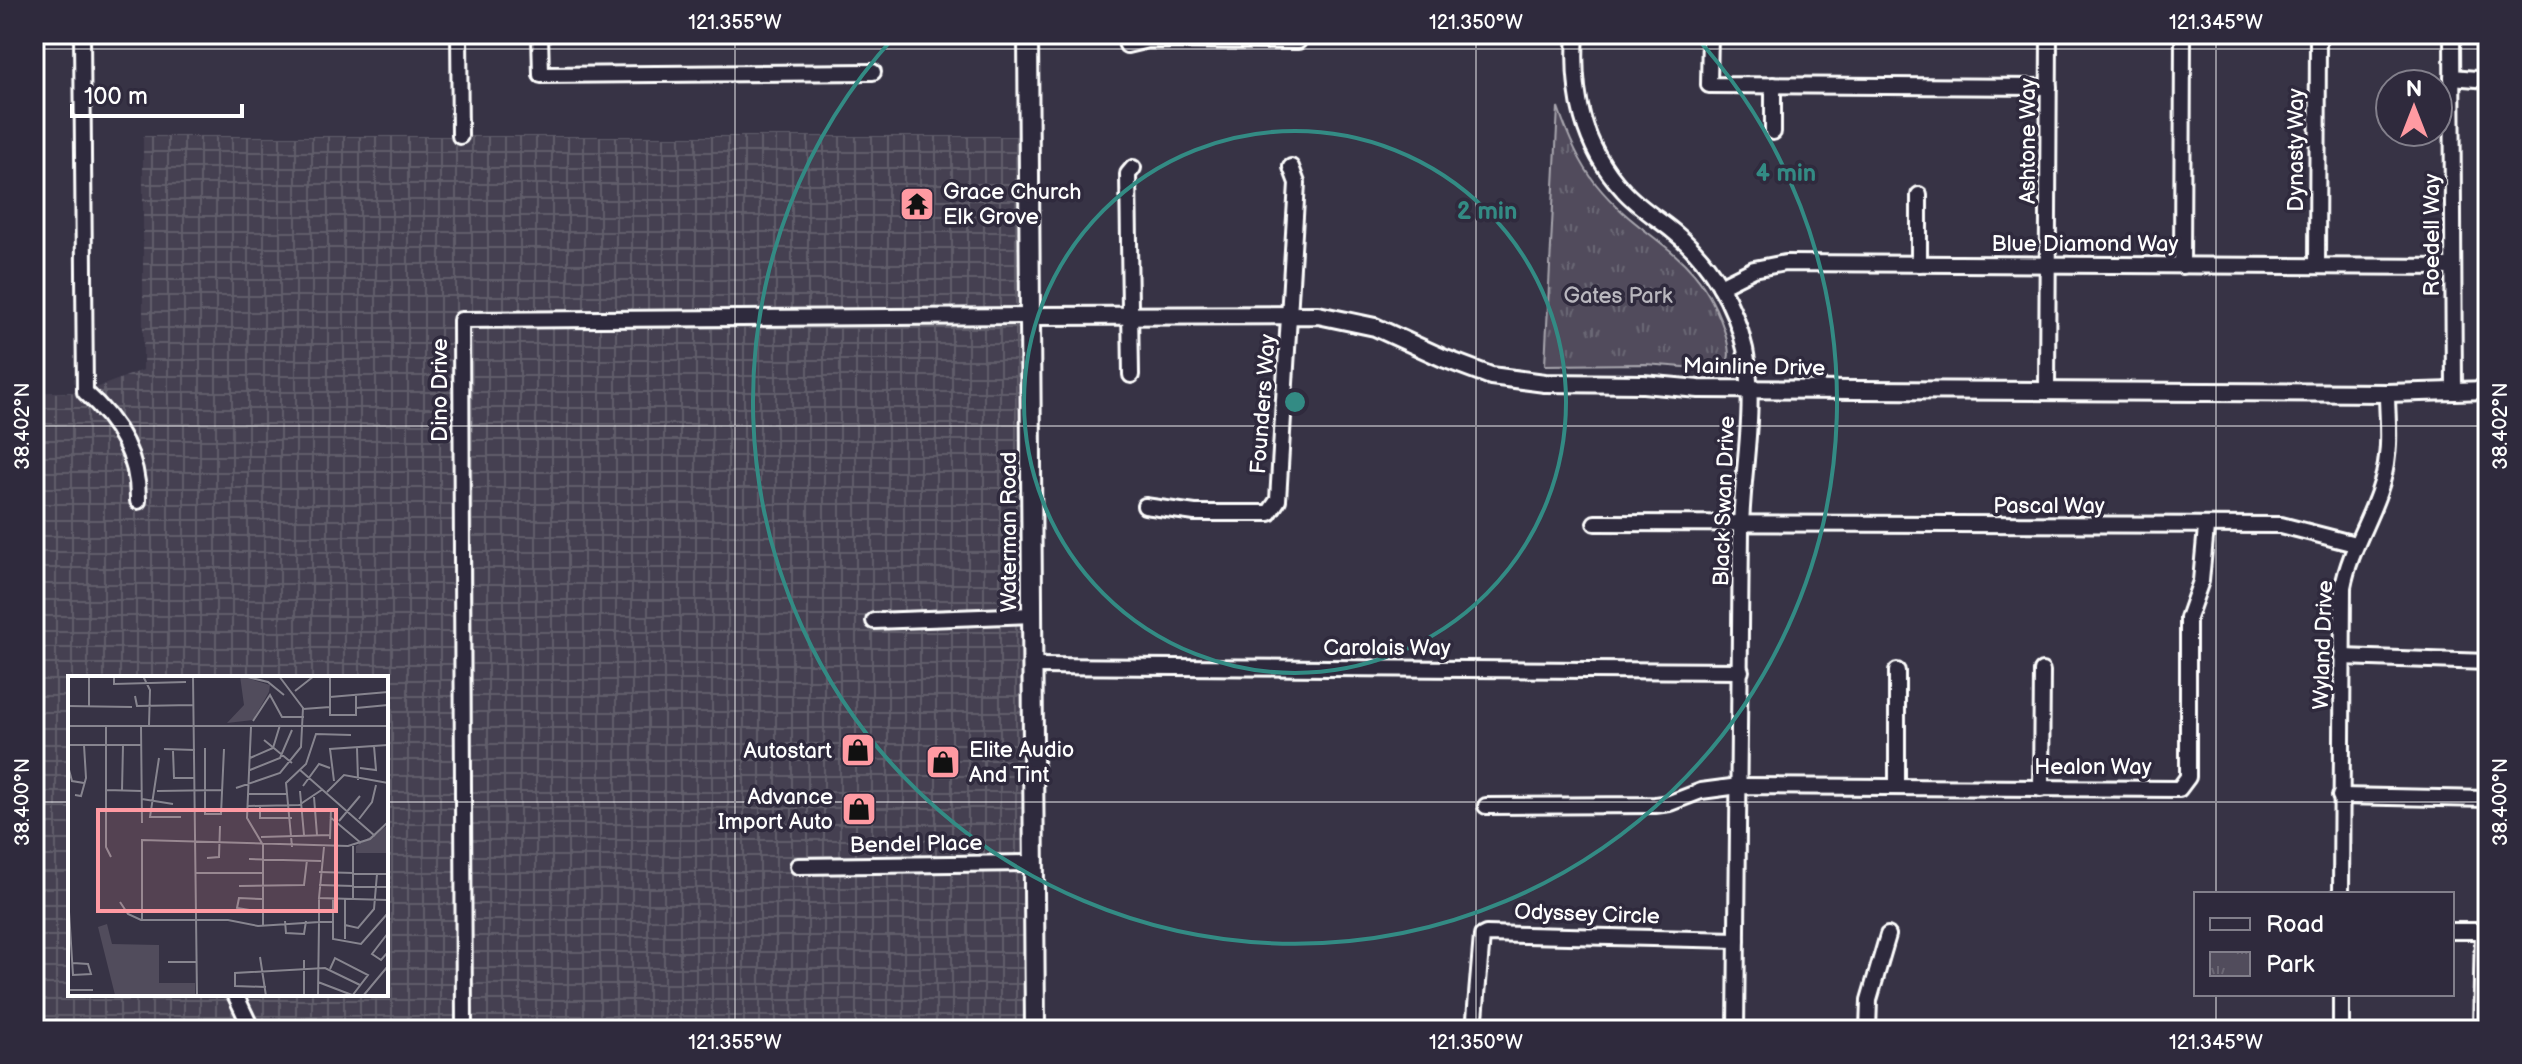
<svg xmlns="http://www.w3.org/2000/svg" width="2522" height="1064" font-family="'Balsamiq Sans',sans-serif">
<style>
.industrial{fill:url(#industrial-grid);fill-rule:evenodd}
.park{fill:url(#park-tufts);stroke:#a8a6ae;stroke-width:2}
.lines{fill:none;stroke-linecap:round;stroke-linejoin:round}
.minor-casing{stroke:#fff;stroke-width:20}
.tertiary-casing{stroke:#fff;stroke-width:22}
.secondary-casing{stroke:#fff;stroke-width:24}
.minor{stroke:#2f2a3d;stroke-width:14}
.tertiary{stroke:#2f2a3d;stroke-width:16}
.secondary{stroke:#2f2a3d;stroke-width:18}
.ticks{fill:none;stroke:#fff;stroke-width:2;stroke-opacity:0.45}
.ring{fill:none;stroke:#338b84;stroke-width:4}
.labels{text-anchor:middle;stroke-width:7;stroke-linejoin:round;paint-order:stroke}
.street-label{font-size:22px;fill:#fff;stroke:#2f2a3d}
.poi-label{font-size:22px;fill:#fff;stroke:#2f2a3d;text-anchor:start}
.park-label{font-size:22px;fill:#b9b7be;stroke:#2f2a3d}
.inset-road{fill:none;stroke:#87858f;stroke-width:2}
.view{fill:#ff9aa2;fill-opacity:0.15;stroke:#ff9aa2;stroke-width:4}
.inset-edge{fill:none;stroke:#fff;stroke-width:4}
.centre{fill:#338b84;stroke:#2f2a3d;stroke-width:4}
.ring-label{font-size:24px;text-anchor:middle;font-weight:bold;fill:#338b84;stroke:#2f2a3d;stroke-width:7;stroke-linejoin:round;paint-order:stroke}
.neatline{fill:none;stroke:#fff;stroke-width:3}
.ticks-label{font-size:20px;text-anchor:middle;fill:#fff}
</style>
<defs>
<pattern id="industrial-grid" width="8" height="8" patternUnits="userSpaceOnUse" patternTransform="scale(2)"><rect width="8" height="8" fill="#444051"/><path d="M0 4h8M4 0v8" fill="none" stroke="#605d6b"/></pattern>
<pattern id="park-tufts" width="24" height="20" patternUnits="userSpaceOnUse" patternTransform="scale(2)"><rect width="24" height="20" fill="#514c5c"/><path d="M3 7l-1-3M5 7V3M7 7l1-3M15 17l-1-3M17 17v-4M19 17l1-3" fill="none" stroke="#6b6774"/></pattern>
</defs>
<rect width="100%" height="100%" fill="#373345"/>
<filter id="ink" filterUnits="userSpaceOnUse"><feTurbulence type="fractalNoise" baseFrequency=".0125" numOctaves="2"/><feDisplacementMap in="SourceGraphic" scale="16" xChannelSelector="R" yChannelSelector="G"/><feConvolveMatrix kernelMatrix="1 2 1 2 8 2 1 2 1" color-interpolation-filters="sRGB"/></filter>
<g filter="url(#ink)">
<path class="industrial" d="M143,136H1030L1035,1030H34V393L85,392L143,370ZM70,678H386V994H70Z"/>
<path class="park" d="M1558,107C1567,134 1579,162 1596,184C1645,245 1700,248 1726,336C1729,350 1732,359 1722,370L1645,364L1545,365Z"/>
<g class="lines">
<g class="minor-casing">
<g id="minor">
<path d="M82,34L85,392C118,421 139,456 138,501"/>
<polyline points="459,34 460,136"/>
<polyline points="540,34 541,75 873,72"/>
<polyline points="1123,34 1127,45 1148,40 1298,41 1300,34"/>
<path d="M1576,34C1572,92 1582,146 1623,190C1638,207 1657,218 1674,232C1710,261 1735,304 1745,349C1757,407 1742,470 1741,529C1739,696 1738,863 1736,1030"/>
<polyline points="1710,34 1709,85 2049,87"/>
<polyline points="2452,34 2454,392"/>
<polyline points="2452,77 2488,80"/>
<polyline points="1773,132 1773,85"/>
<polyline points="1919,264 1919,195"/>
<polyline points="2182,266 2183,34"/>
<polyline points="2317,266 2318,34"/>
<polyline points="1720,286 1754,269 1785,263 2453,267"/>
<polyline points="1131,375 1128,174 1133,168"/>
<polyline points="2047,391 2049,34"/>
<polyline points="1145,506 1195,513 1269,513 1278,500 1297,183 1291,167"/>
<polyline points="1595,523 2281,525 2355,544"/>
<polyline points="874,621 1033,615"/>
<polyline points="2342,657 2488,662"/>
<polyline points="1033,666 1741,671"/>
<polyline points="1897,671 1897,786"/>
<polyline points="2041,789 2042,671"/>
<polyline points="2340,796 2488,799"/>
<polyline points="1486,806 1655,805 1670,803 1701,791 1739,786 2179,789 2188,777 2188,618 2201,581 2206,528"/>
<polyline points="798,866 1034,863"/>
<path d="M2341,894L2343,587C2351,542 2383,503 2387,456C2390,436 2387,414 2387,393"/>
<polyline points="2452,931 2488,931"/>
<polyline points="235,994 252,1030"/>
<polyline points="464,1030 461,320 1031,316"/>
<polyline points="1474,1030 1482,936 1486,934 1737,940"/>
<polyline points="1868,1030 1869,1000 1888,935"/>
<polyline points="2341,1030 2341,994"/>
<polyline points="2481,1030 2483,931"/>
</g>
</g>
<g class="tertiary-casing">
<polyline id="tertiary" points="1031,316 1318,315 1375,327 1443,358 1491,376 1545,383 1643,384 1699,389 2387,393 2488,390"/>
</g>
<g class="secondary-casing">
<polyline id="secondary" points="1028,34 1035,1030"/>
</g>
<use href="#minor" class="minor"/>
<use href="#tertiary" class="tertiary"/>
<use href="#secondary" class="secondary"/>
</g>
</g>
<path class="ticks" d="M735,34V1030M1476,34V1030M2216,34V894M34,49H2488M34,426H2488M34,802H70M386,802H2488M2216,994V1030"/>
<g class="ring">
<circle cx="1295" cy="402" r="271"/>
<path d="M1695 36A542 542 0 1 1 895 36"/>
</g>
<defs>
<g id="temple-square" transform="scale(1.8)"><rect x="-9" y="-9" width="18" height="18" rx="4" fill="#ff9aa2" stroke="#2f2a3d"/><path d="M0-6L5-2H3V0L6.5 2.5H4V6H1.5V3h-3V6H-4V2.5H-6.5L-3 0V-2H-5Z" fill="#111"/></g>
<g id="shop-square" transform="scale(1.8)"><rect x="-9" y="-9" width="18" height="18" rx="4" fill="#ff9aa2" stroke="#2f2a3d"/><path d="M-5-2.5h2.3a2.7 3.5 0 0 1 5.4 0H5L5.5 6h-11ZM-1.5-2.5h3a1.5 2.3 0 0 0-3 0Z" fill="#111"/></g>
</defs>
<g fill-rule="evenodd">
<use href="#temple-square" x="917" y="204"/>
<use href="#shop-square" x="858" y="750"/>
<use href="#shop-square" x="943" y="762"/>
<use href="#shop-square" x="859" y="809"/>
</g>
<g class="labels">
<g class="street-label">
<text transform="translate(2027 141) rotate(-90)" y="8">Ashtone Way</text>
<text transform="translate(2295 150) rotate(-90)" y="8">Dynasty Way</text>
<text transform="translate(2431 235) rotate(-90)" y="8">Roedell Way</text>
<text x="2085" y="251">Blue Diamond Way</text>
<text transform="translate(1754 366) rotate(1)" y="8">Mainline Drive</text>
<text transform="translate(439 390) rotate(-90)" y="8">Dino Drive</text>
<text transform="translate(1262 404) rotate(-86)" y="8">Founders Way</text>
<text transform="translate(1723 501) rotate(-88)" y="8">Black Swan Drive</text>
<text x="2049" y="513">Pascal Way</text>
<text transform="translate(1008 532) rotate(-90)" y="8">Waterman Road</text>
<text transform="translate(2322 645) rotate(-88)" y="8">Wyland Drive</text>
<text x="1387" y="655">Carolais Way</text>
<text x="2093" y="774">Healon Way</text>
<text transform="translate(916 843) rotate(-1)" y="8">Bendel Place</text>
<text transform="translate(1587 913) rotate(2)" y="8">Odyssey Circle</text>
</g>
<g class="poi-label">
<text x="943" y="199">Grace Church<tspan x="943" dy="25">Elk Grove</tspan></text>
<text x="969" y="757">Elite Audio<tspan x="969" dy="25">And Tint</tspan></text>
<text x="832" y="758" text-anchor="end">Autostart</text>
<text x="833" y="804" text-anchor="end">Advance<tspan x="833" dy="25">Import Auto</tspan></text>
</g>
<g class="park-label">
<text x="1618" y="303">Gates Park</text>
</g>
</g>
<g transform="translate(68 676)">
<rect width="320" height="320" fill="#373345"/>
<path d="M39,248L44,268L91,269V307H127V320L47,319L30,251Z" fill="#514c5c"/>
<path d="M172,0L202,9L201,16L185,44L159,47L176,29ZM320,149V177H288V170Z" fill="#514c5c"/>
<path class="inset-road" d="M46,0V8L118,6M75,0L82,14L81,49M125,0L129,320M175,0L200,6L216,19M262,0V39H288V20M227,15L246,0M67,20L69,30L125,29M262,21L320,16M0,30L64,31M21,30V0M288,32L320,29M235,33L262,31M185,45L202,19L214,41H236M38,49V171L43,181M73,49L74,147M0,50H320M183,51L179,142L195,169V249M196,64L224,87M0,69H73M137,72V138H153L156,73M289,72L290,104M96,73L127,74M105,75L106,102H127M91,82L82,141H113M182,82L205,72L212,49M0,90L4,105L16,107M292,92L308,94L306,70M182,94L212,82L224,54M232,94L307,160M266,105L262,73L320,69M235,110L251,88L262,92M168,112L212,97L233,71L235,32L211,0M38,114L74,115M54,115L55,69M89,115L155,114M232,115L236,159M259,116L276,99L320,107M181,118H219M7,119L13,120L18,102L16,69M246,121L249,159M74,123L105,128M180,130L231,129L255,113M192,130V142H224M262,141L293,167M291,143L304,126L308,109M271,145L292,120M193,161L262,159M262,163L263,133M285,170V222M224,171L218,107L238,88L248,58L283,59M256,171L251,222L320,224M139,182L151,181L152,150M181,183L253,185M251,196L320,198M128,197H195M251,209L320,211M171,210L236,209L239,184M0,220L5,299L23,298L20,288L5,287M265,222V263L293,268L320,237M52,226L60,238L73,244H160L190,250L251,246V222M194,236L169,232L171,222L194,223M74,244V164L280,170L302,163L320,146M217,245L218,257L236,258L238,245M277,249L290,252L306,233L309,198M320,257L304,278L313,284L320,276M277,263V222M192,281L198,320M100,286H128M262,293L267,282L300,299L284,320M250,306L284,319M198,311L167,310V297L257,292L292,309M0,314H25M236,320V284M250,320L251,246H264M295,320L320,290"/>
<path class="view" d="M30,134H268V235H30Z"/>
<rect width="320" height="320" class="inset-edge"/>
</g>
<circle cx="1295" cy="402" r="12" class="centre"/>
<g class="ring-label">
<text x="1786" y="181">4 min</text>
<text x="1487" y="219">2 min</text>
</g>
<rect width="2522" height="1064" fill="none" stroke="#2f2a3d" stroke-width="88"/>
<rect x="2194" y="892" width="260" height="104" fill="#2f2a3d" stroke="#827f8b" stroke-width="2"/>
<rect x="2210" y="918" width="40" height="12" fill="#2f2a3d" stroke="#827f8b" stroke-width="2"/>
<text x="2266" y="932" font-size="24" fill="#ffffff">Road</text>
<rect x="2210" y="952" width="40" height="24" fill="url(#park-tufts)" stroke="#827f8b" stroke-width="2"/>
<text x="2266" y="972" font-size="24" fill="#ffffff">Park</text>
<g transform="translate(2414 108)"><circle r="38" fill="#2f2a3d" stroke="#827f8b" stroke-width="2"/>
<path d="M0-6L14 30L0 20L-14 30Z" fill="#ff9aa2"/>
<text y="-12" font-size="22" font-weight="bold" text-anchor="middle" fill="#ffffff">N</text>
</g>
<path d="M72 104v12h170v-12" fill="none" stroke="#ffffff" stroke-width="4"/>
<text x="84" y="104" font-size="24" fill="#ffffff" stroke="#2f2a3d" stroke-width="6" paint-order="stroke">100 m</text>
<rect x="44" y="44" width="2434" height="976" class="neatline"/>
<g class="ticks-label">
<text x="735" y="29">121.355°W</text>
<text x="1476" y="29">121.350°W</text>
<text x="2216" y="29">121.345°W</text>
<text transform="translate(22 426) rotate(-90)" y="7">38.402°N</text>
<text transform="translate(2500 426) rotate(-90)" y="7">38.402°N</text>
<text transform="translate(22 802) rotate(-90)" y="7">38.400°N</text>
<text transform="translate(2500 802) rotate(-90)" y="7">38.400°N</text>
<text x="735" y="1049">121.355°W</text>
<text x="1476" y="1049">121.350°W</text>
<text x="2216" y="1049">121.345°W</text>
</g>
</svg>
